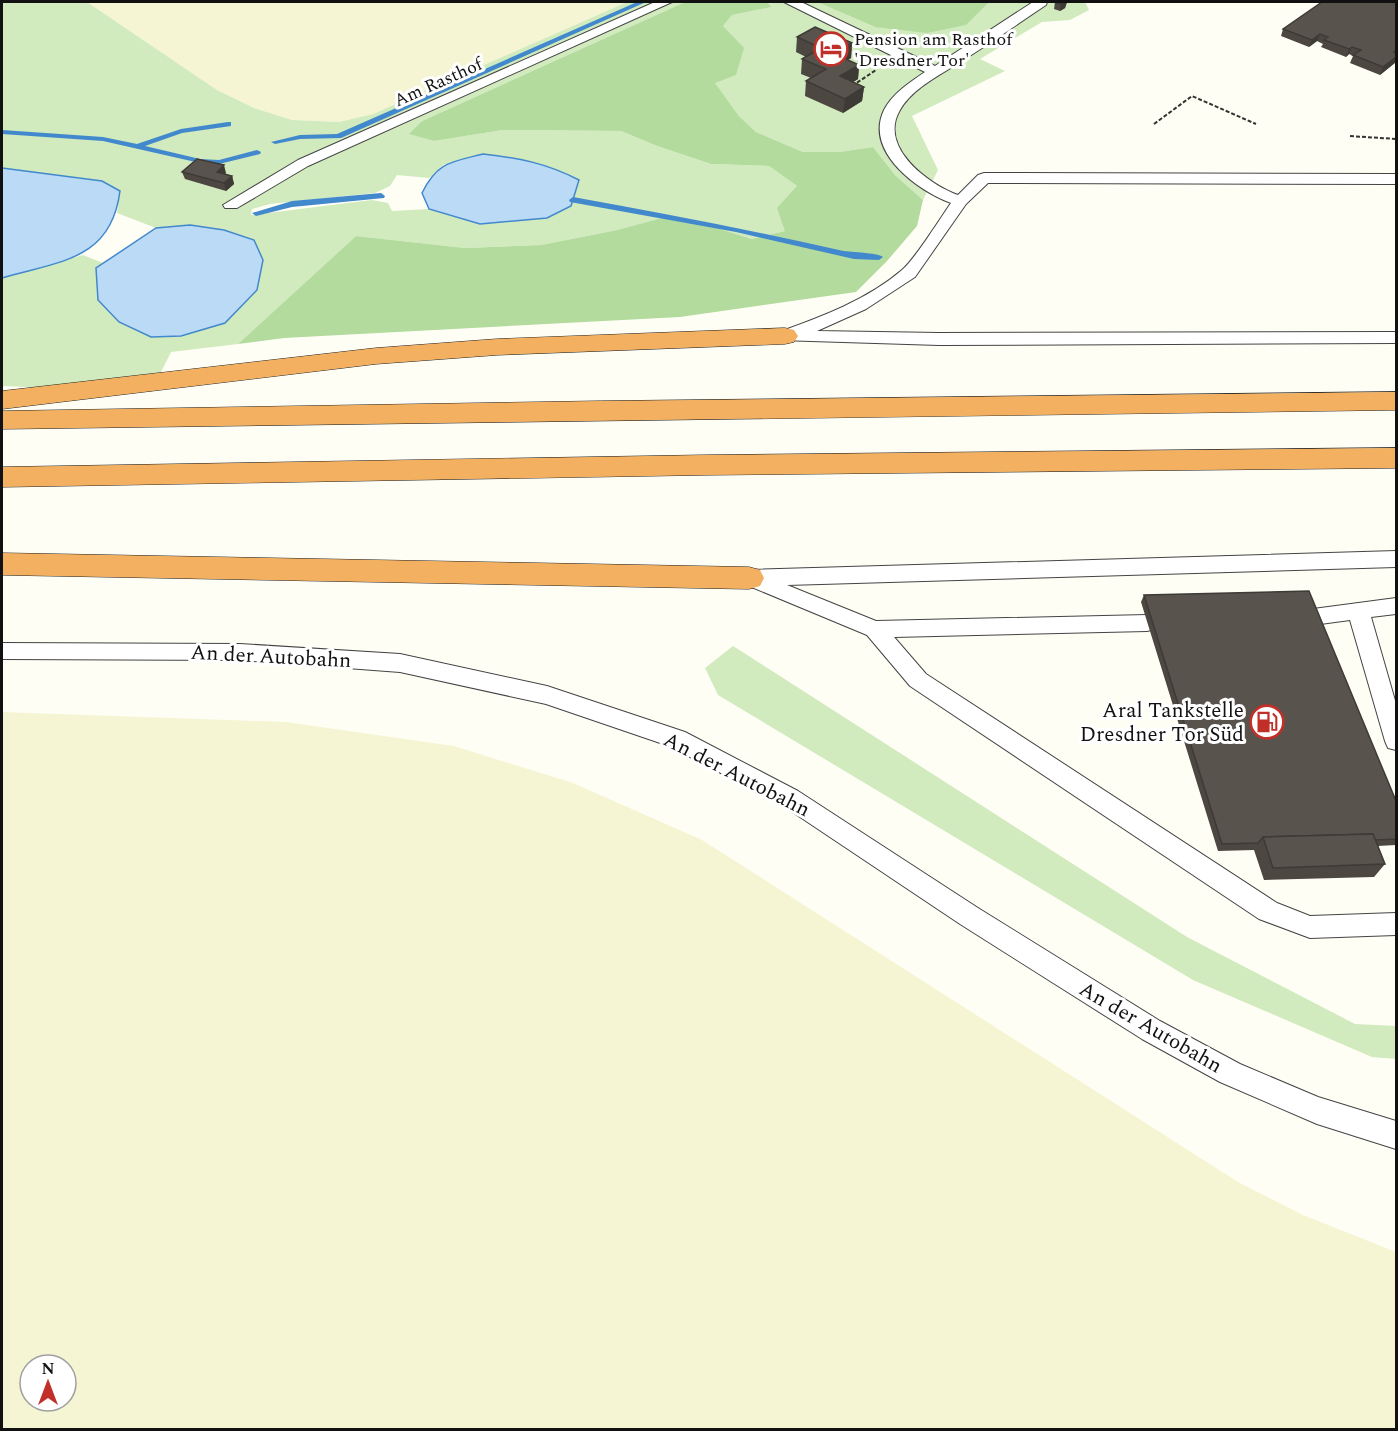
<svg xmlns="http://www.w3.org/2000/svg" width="1398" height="1431" font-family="Spectral,serif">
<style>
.farmland{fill:#f5f5d4;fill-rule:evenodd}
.green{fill:#d1eabe;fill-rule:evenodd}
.forest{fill:#b3db9d}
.water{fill:#badaf6;stroke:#4288cc;stroke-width:1.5}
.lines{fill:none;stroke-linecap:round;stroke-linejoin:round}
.stream{fill:#4288cc;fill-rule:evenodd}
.service-casing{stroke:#444;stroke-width:2}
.motorway-casing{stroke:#222;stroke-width:1}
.path{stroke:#333;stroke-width:2;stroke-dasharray:4 2;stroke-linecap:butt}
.service{fill:#fff;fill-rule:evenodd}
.motorway{fill:#f2b060;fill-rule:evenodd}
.wall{fill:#4d4742}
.shaded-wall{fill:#3e3a36}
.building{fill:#59534d;stroke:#3e3a36;stroke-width:1.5}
.labels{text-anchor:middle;stroke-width:6;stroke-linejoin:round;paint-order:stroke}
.far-poi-label{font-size:18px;fill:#111;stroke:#fff;text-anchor:start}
.far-street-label{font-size:18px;fill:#111;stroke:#fff}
.street-label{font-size:21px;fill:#111;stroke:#fff}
.poi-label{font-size:21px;fill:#111;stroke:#fff;text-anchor:end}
</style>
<rect width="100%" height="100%" fill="#fffef5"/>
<g class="farmland">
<polygon points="87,2 627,2 373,114 339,122 292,120 254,108 217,90"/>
<path d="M2,712L286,722L454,746L573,783L702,840L1238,1182L1303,1215L1396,1252V1429H2ZM30,1365H66V1401H30Z"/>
</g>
<g class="green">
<path d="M2,2H87L217,90L254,108L292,120L339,122L373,114L627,2H685L422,121L410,134L434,141L503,130L621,131L657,146L711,164L769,166L797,186L785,231L752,239L704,224L665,217L617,230L541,245L465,248L356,236L238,344L171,352L151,392L2,386V278L83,255L103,263L96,268L263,260L253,240L224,230L190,225L156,228L117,213L120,191L102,181L2,168ZM444,164L579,180L571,206L480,224L429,209L392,211L388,203L372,200L251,215L252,209L270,204L375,193L390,186L397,175L429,178Z"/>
<polygon points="767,2 817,2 875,27 989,2 1085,2 1089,10 1070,20 1042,22 980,59 1005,71 912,116 938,170 923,200 895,175 873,147 839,152 803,152 756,132 739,116 714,82 736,75 722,27 732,15 772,7"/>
<polygon points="733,646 1187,937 1355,1024 1396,1026 1396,1059 1372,1057 1193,980 718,695 705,668"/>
</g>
<g class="forest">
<polygon points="685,2 767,2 772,7 732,15 723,26 744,48 736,75 715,83 739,116 756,132 803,152 839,152 873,147 895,175 923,200 917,226 887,261 856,292 680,317 284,338 238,344 356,236 465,248 541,245 617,230 665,217 704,224 752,239 785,231 777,208 797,186 769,166 711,164 657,146 621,131 503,130 434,141 409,134 422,121"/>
<polygon points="817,2 989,2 966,25 927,33 875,27"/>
</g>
<g class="water">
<path d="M483,154C519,158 546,163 579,180L571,206L547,218L480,224L429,209L422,193C437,162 451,162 483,154Z"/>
<path d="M2,168L102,181L120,191C111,261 59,261 2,278Z"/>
<polygon points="190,225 224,230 254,240 263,260 257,290 225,323 181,336 151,337 119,322 98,300 96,268 156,228"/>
</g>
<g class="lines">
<g class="stream">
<polygon points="637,2 646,2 341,138 300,139 275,144 271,142 300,135 337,134"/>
<polygon points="228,122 231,122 231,126 182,133 145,146 200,159 219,160 257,150 261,152 260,154 219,164 200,163 103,141 2,134 2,130 103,137 137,144 181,129"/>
<polygon points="381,193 385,196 384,198 292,207 256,216 252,213 292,201"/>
<path d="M573,197C662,213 751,230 839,250C851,253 876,252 883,257L879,260L854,259L736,232L570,202L569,200Z"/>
</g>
<g class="service-casing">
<g id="service">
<polygon points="655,2 672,2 308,166 237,208 225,208 223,205 298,160"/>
<path d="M784,2H801L935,66L1033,2H1047L1046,5C1019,23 992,42 965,59C944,73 913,87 900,110C878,147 928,184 958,195L978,175L984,173L1396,174V184L988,183L966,204L915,277L866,309L817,331L939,333L1396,332V343L939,345L779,340L776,336L779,332C821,317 867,300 902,270C916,258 939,220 951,203C918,191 864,152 884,110C892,94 910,82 925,72Z"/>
<polygon points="1396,551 1396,567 787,585 876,621 1147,615 1155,617 1158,623 1155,629 1147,631 894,637 926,674 1277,903 1310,916 1396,913 1396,935 1310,938 1259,919 910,686 867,635 742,583 739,578 742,573 749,570"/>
<polygon points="1396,598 1396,614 1371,617 1396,704 1396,750 1388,748 1385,741 1350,620 1313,625 1305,623 1302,617 1305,611 1313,609"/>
<polygon points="2,643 240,644 400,654 547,686 685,732 798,791 978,908 1160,1021 1240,1064 1318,1097 1396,1121 1396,1149 1317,1124 1220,1082 1142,1039 960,924 782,805 669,746 546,704 400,672 240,660 2,659"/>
</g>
</g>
<g class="motorway-casing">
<g id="motorway">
<polygon points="785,328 794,330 798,336 794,342 785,344 497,355 376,364 2,409 2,391 376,348 497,339"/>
<polygon points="1396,392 1396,410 2,429 2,411 600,401"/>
<polygon points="1396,448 1396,468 706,475 2,487 2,467 706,455"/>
<polygon points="2,553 749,567 760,570 764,578 760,586 749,589 2,575"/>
</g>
</g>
<g class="path">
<polyline points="852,86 876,70"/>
<polyline points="1154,124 1192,96 1256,124"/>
<polyline points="1350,136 1396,139"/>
</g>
<use href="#service" class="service"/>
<use href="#motorway" class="motorway"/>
</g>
<g class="wall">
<polygon points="1055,2 1067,2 1065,8 1060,11 1054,9"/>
<polygon points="1396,2 1396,62 1380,75 1350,63 1353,56 1349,54 1346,57 1321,47 1323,44 1317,41 1309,47 1281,36 1283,29"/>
<polygon points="797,37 852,43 851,58 848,60 859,65 858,79 853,82 864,87 862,101 843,113 805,96 806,81 811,78 801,74 802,59 806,57 796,52"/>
<polygon points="182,172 226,173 225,174 232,176 234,184 226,191 185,179"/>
<polygon points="1144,595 1396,801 1396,845 1378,846 1385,864 1374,877 1264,880 1254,850 1218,851 1141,602"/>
</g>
<g class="shaded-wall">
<polygon points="1066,2 1067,2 1065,8 1060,11 1061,4"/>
<polygon points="1320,34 1317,41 1309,47 1312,40"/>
<polygon points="852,43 851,58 833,68 835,54"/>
<polygon points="1352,47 1349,54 1346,57 1349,49"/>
<polygon points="1396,57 1396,62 1380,75 1383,67"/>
<polygon points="859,65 858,79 839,91 840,76"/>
<polygon points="864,87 862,101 843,113 845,99"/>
<polygon points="224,165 226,173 219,179 217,172"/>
<polygon points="232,176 234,184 226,191 224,183"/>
</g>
<g class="building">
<polygon points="1055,2 1066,2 1061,4"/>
<polygon points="1322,2 1396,2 1396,50 1394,52 1396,53 1396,57 1383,67 1353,55 1361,50 1352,47 1349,49 1324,40 1328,37 1320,34 1312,40 1283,29"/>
<polygon points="815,27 852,43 835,54 859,65 840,76 864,87 845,99 806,81 826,69 802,59 821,48 797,37"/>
<polygon points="197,159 224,165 217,172 232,176 224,183 182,172"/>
<polygon points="1309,591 1396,801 1396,839 1375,840 1373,834 1263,837 1258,843 1222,844 1144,595"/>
<polygon points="1373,834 1385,864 1273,868 1263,837"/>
</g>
<defs>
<g id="hotel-ring" transform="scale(1.725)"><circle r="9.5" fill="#fff" stroke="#c03029" stroke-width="1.5"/><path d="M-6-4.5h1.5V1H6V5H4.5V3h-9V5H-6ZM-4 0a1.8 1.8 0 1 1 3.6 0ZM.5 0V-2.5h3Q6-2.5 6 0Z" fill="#c03029"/></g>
<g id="fuel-ring" transform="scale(1.725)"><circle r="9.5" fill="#fff" stroke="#c03029" stroke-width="1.5"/><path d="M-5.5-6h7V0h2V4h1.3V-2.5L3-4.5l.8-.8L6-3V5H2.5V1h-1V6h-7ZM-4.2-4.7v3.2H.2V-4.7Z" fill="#c03029"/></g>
</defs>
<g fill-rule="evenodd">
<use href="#hotel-ring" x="831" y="49"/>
<use href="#fuel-ring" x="1267" y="722"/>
</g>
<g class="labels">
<g class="far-poi-label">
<text x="854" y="45">Pension am Rasthof<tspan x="854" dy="21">'Dresdner Tor'</tspan></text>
</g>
<g class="far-street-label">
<text transform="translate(438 82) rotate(-24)" y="6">Am Rasthof</text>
</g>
<g class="street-label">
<text transform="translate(271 656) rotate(3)" y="7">An der Autobahn</text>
<text transform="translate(737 774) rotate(27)" y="7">An der Autobahn</text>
<text transform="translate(1151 1027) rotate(30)" y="7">An der Autobahn</text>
</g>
<g class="poi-label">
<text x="1244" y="717">Aral Tankstelle<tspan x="1244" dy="24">Dresdner Tor Süd</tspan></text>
</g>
</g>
<rect width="1398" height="1431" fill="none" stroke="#111111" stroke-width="6"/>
<g transform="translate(48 1383)"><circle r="28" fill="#ffffff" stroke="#a0a0a0" stroke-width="1.5"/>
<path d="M0-4.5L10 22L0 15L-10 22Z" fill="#c03029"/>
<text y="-9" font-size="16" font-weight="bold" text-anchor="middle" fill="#111111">N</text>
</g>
</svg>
